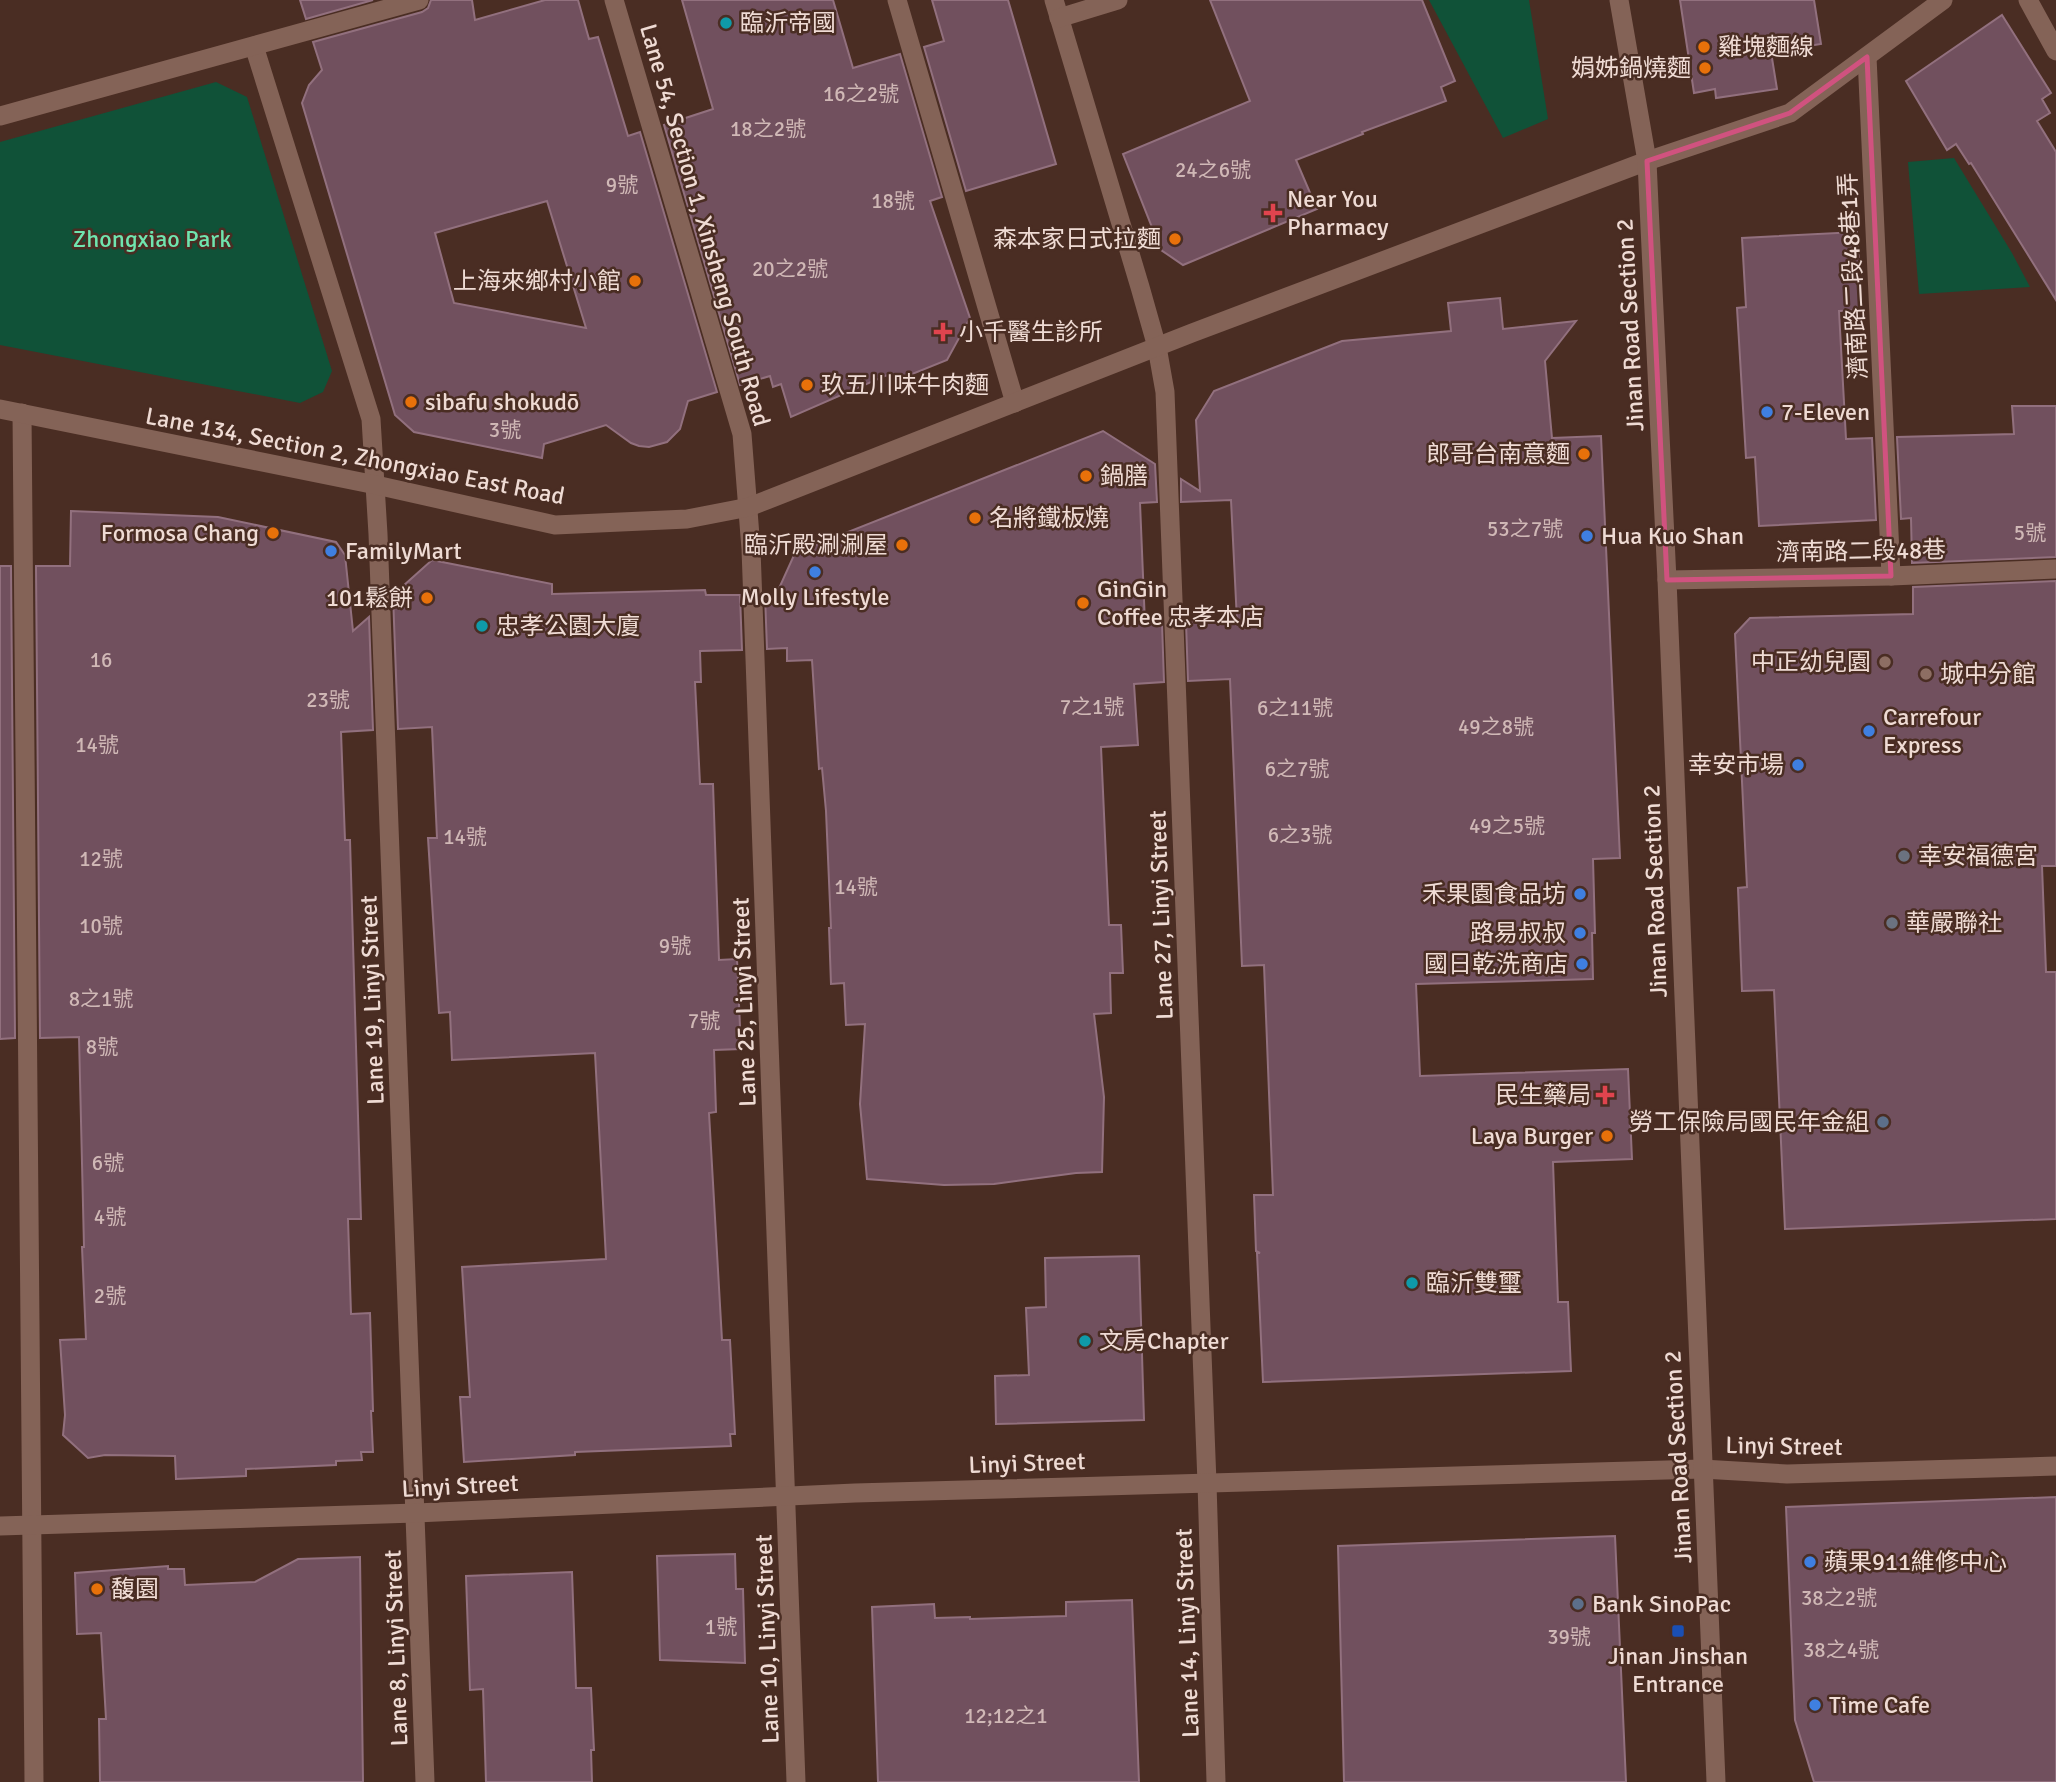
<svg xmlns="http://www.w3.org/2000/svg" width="2056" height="1782" font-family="Signika,'Noto Sans TC',sans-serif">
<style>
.green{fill:#105238}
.building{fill:#71505e;stroke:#92707e;stroke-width:2;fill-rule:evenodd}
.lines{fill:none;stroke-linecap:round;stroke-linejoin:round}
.service{stroke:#846357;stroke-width:19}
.minor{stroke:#846357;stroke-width:19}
.tertiary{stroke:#846357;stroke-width:19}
.marked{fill:none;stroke:#d0527f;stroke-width:5;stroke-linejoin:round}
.culture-dot{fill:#0f9aa8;stroke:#4a2d23;stroke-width:2.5}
.food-dot{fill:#e8710a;stroke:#4a2d23;stroke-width:2.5}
.health-dot{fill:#e0444e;stroke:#4a2d23;stroke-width:2.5}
.shop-dot{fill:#3f7fe0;stroke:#4a2d23;stroke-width:2.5}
.education-dot{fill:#8d6e63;stroke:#4a2d23;stroke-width:2.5}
.worship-dot{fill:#6b7280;stroke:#4a2d23;stroke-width:2.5}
.service-dot{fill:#5c6f8a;stroke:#4a2d23;stroke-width:2.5}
.transit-dot{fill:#1a4fb4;stroke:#4a2d23;stroke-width:2.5}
.labels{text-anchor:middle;stroke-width:5;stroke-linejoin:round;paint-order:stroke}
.number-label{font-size:21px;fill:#d0b8b6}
.poi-label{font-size:24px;fill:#efdbd4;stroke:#4a2d23;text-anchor:start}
.street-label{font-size:24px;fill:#efdbd4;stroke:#4a2d23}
.park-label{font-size:24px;fill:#6fe5af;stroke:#4a2d23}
</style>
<rect width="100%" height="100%" fill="#4a2d23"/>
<g class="green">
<polygon points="1429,0 1529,0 1548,119 1503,138"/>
<polygon points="216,82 247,97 332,371 323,392 300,403 0,345 0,142"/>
<polygon points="1954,158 2012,253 2030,287 1919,294 1908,162"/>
</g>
<g class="building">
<polygon points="300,0 373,0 306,19"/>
<path d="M431,0H472L475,20L545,0H578L589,39L598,37L628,136L640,132L717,392L688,401L680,429L667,442L649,447L639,446L631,443L606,425L544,444L542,458L414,432L395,415L302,103L309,85L322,70L313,42L422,12L428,8ZM547,201L586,328L454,303L435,233Z"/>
<polygon points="682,0 833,0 853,68 900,54 942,197 930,201 970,318 947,360 890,383 887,375 791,417 781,384 773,387 770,376 740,385 664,125 713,109"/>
<polygon points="932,0 1008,0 1056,164 966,191 924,47 944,41"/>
<polygon points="1210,0 1422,0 1455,81 1441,87 1446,101 1362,132 1363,134 1296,160 1317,209 1183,265 1161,250 1123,154 1250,101"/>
<polygon points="1680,0 1814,0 1821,44 1771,52 1777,89 1716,98 1715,89 1694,93"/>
<polygon points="2002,15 2051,93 2042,99 2050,113 2037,121 2056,152 2056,300 1971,163 1969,164 1956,144 1947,150 1906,81"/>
<polygon points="1857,232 1862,310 1839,311 1846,439 1872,438 1876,520 1759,526 1755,457 1746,458 1737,308 1746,307 1742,238"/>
<polygon points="1500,298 1503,329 1576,321 1545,361 1552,438 1601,436 1620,858 1593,859 1595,933 1592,933 1593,979 1416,984 1420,1076 1628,1069 1632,1159 1553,1162 1558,1302 1568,1302 1571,1371 1263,1382 1257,1253 1260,1253 1256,1251 1254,1195 1273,1195 1264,965 1242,966 1230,679 1188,681 1186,622 1237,621 1231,500 1181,502 1181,479 1200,491 1196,420 1214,391 1342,341 1451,331 1448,303"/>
<polygon points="2012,406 2056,406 2056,557 1912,563 1911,518 1901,519 1897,437 2014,434"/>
<polygon points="1103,431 1155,464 1157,502 1140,503 1145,624 1162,623 1164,682 1134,684 1138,745 1101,747 1109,925 1121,925 1123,973 1110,973 1111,1013 1094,1014 1104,1097 1102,1172 1076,1173 994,1184 944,1185 867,1179 860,1104 865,1024 846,1025 844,983 831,984 829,928 831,928 826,811 822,768 819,769 812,660 787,661 787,648 767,649 765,595 776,595 795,553"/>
<polygon points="71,511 218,517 336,542 345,555 353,631 369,617 373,730 341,732 345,840 350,840 361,1219 348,1219 351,1314 370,1313 373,1411 371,1411 373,1452 361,1452 362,1460 336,1461 336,1465 246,1469 246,1476 176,1479 175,1456 105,1455 88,1458 63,1435 65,1415 60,1340 86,1339 82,1247 84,1247 79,1037 40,1038 36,566 70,566"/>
<polygon points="432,560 552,584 552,594 705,590 706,595 740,595 742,650 700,651 701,682 695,682 700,784 713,784 719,960 737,959 741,1049 714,1050 716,1112 709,1113 722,1340 730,1340 735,1434 730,1434 731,1446 575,1452 575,1455 464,1462 460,1397 470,1397 462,1267 606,1259 595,1053 452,1060 450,1012 439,1013 428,838 437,838 432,727 398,729 393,595"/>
<polygon points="0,566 11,566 15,1038 0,1039"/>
<polygon points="2056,581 2056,866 2042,866 2046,972 2056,972 2056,1219 1785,1229 1774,990 1742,991 1738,888 1747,887 1735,634 1750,618 1913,614 1913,587"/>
<polygon points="1139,1256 1144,1420 996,1424 995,1376 1029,1375 1026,1308 1046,1307 1045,1258"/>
<polygon points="2056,1497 2056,1782 1814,1782 1795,1720 1786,1507"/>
<polygon points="1615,1536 1626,1782 1344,1782 1338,1546"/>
<polygon points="735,1554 736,1589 743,1589 745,1663 660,1660 657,1556"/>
<polygon points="360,1557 363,1782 100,1782 99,1719 106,1719 101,1633 77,1634 75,1573 168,1566 168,1569 184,1569 185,1585 255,1582 298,1559"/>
<polygon points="572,1572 576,1688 591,1688 594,1750 591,1750 592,1782 486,1782 483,1689 470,1690 466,1576"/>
<polygon points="1132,1600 1139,1782 878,1782 872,1607 934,1604 935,1618 970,1617 970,1619 1066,1616 1066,1602"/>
</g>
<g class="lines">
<g class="service">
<polyline points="614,0 742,434 751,549 796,1782"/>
<polyline points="897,0 1015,403"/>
<polyline points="1054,0 1140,287 1157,347 1165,392 1207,1483 1216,1782"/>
<polyline points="1059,18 1118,0"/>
<polyline points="254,46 371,419 378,534 425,1782"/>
<polyline points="0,116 419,0"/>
<polyline points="22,413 34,1782"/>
</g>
<g class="minor">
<polyline points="2028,0 2056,51"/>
<polyline points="1867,57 1891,576"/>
<polyline points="0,409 376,485 555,525 687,519 749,507 1192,333 1647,161 1790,113 1943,0"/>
<polyline points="1667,580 1891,576 2056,569"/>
<polyline points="0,1526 416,1513 855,1493 1702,1469 1787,1474 2056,1466"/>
</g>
<polyline class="tertiary" points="1619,0 1647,161 1650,227 1667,580 1716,1782"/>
</g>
<path class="marked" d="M1867,57L1891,576L1667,580L1647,161L1790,113Z"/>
<g class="culture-dot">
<circle cx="726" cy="23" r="7"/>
<circle cx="482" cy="626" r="7"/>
<circle cx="1412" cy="1283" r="7"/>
<circle cx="1085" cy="1341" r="7"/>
</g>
<g class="food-dot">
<circle cx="1704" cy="47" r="7"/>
<circle cx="1705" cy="68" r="7"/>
<circle cx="1175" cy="239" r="7"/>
<circle cx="635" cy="281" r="7"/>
<circle cx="807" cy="385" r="7"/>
<circle cx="411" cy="402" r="7"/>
<circle cx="1584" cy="454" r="7"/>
<circle cx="1086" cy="476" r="7"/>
<circle cx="975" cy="518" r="7"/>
<circle cx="273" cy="533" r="7"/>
<circle cx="902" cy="545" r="7"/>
<circle cx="427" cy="598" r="7"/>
<circle cx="1083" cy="603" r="7"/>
<circle cx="1607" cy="1136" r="7"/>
<circle cx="97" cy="1589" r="7"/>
</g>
<g class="health-dot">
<path d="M1269.5 202.5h7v7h7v7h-7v7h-7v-7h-7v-7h7z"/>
<path d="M939.5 321.5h7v7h7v7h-7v7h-7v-7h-7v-7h7z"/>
<path d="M1601.5 1084.5h7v7h7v7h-7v7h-7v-7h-7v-7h7z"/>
</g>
<g class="shop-dot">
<circle cx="1767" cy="412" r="7"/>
<circle cx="1587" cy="536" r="7"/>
<circle cx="331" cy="551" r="7"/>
<circle cx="815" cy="572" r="7"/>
<circle cx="1869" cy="731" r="7"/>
<circle cx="1798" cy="765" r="7"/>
<circle cx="1580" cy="894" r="7"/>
<circle cx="1580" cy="933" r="7"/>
<circle cx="1582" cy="964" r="7"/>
<circle cx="1810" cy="1562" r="7"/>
<circle cx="1815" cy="1705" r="7"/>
</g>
<g class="education-dot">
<circle cx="1885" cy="662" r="7"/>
<circle cx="1926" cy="674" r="7"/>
</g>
<g class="worship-dot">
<circle cx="1904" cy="856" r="7"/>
<circle cx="1892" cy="923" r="7"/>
</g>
<g class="service-dot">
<circle cx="1883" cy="1122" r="7"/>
<circle cx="1578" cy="1604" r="7"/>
</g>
<rect class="transit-dot" x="1671" y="1624" width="14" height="14" rx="3.5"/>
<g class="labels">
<g class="number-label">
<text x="861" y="101">16之2號</text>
<text x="768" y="136">18之2號</text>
<text x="1213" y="177">24之6號</text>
<text x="622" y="192">9號</text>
<text x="893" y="208">18號</text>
<text x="790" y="276">20之2號</text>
<text x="505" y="437">3號</text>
<text x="1525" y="536">53之7號</text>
<text x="2030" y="540">5號</text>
<text x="101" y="667">16</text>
<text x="328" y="707">23號</text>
<text x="1092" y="714">7之1號</text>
<text x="1295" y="715">6之11號</text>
<text x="1496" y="734">49之8號</text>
<text x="97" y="752">14號</text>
<text x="1297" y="776">6之7號</text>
<text x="1507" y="833">49之5號</text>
<text x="1300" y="842">6之3號</text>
<text x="465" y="844">14號</text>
<text x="101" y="866">12號</text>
<text x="856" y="894">14號</text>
<text x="101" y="933">10號</text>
<text x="675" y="953">9號</text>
<text x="101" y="1006">8之1號</text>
<text x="704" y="1028">7號</text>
<text x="102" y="1054">8號</text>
<text x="108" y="1170">6號</text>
<text x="110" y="1224">4號</text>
<text x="110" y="1303">2號</text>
<text x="1839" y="1605">38之2號</text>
<text x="721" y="1634">1號</text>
<text x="1569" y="1644">39號</text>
<text x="1841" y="1657">38之4號</text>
<text x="1006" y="1723">12;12之1</text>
</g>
<g class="poi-label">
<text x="740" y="31">臨沂帝國</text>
<text x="1718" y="55">雞塊麵線</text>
<text x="1691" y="76" text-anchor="end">娟姊鍋燒麵</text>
<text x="1287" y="207">Near You<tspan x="1287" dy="28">Pharmacy</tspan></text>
<text x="1161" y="247" text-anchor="end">森本家日式拉麵</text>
<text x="621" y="289" text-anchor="end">上海來鄉村小館</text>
<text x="959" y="340">小千醫生診所</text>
<text x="821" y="393">玖五川味牛肉麵</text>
<text x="425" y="410">sibafu shokudō</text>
<text x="1781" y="420">7-Eleven</text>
<text x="1570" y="462" text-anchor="end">郎哥台南意麵</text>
<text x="1100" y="484">鍋膳</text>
<text x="989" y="526">名將鐵板燒</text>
<text x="259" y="541" text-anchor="end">Formosa Chang</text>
<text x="1601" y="544">Hua Kuo Shan</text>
<text x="888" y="553" text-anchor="end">臨沂殿涮涮屋</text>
<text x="345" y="559">FamilyMart</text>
<text x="1097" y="597">GinGin<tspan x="1097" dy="28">Coffee 忠孝本店</tspan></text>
<text x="815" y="605" text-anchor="middle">Molly Lifestyle</text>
<text x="413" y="606" text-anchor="end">101鬆餅</text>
<text x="496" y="634">忠孝公園大廈</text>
<text x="1871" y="670" text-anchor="end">中正幼兒園</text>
<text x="1940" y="682">城中分館</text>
<text x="1883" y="725">Carrefour<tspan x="1883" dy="28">Express</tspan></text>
<text x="1784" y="773" text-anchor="end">幸安市場</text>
<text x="1918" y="864">幸安福德宮</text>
<text x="1566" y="902" text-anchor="end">禾果園食品坊</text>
<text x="1906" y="931">華嚴聯社</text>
<text x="1566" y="941" text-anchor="end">路易叔叔</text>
<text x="1568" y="972" text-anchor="end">國日乾洗商店</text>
<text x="1591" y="1103" text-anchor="end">民生藥局</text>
<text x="1869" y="1130" text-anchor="end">勞工保險局國民年金組</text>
<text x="1593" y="1144" text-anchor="end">Laya Burger</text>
<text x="1426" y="1291">臨沂雙璽</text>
<text x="1099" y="1349">文房Chapter</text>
<text x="1824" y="1570">蘋果911維修中心</text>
<text x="111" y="1597">馥園</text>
<text x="1592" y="1612">Bank SinoPac</text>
<text x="1678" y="1664" text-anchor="middle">Jinan Jinshan<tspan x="1678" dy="28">Entrance</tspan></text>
<text x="1829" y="1713">Time Cafe</text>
</g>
<g class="street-label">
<text transform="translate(705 225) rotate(74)" y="8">Lane 54, Section 1, Xinsheng South Road</text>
<text transform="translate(1853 276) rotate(-93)" y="8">濟南路二段48巷1弄</text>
<text transform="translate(1630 325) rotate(-93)" y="8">Jinan Road Section 2</text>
<text transform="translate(355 456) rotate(11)" y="8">Lane 134, Section 2, Zhongxiao East Road</text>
<text transform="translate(1861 551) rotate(-1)" y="8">濟南路二段48巷</text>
<text transform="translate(1655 891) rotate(-92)" y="8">Jinan Road Section 2</text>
<text transform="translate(1161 915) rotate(-92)" y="8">Lane 27, Linyi Street</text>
<text transform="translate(372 1000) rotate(-92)" y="8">Lane 19, Linyi Street</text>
<text transform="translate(744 1002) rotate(-92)" y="8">Lane 25, Linyi Street</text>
<text transform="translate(1784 1446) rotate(1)" y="8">Linyi Street</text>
<text transform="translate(1678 1457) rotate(-93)" y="8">Jinan Road Section 2</text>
<text transform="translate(1027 1463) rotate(-2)" y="8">Linyi Street</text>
<text transform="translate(460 1486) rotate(-3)" y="8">Linyi Street</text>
<text transform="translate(1187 1633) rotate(-92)" y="8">Lane 14, Linyi Street</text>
<text transform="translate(767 1639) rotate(-92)" y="8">Lane 10, Linyi Street</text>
<text transform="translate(396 1648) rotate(-92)" y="8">Lane 8, Linyi Street</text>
</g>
<g class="park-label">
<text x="152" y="247">Zhongxiao Park</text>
</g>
</g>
</svg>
